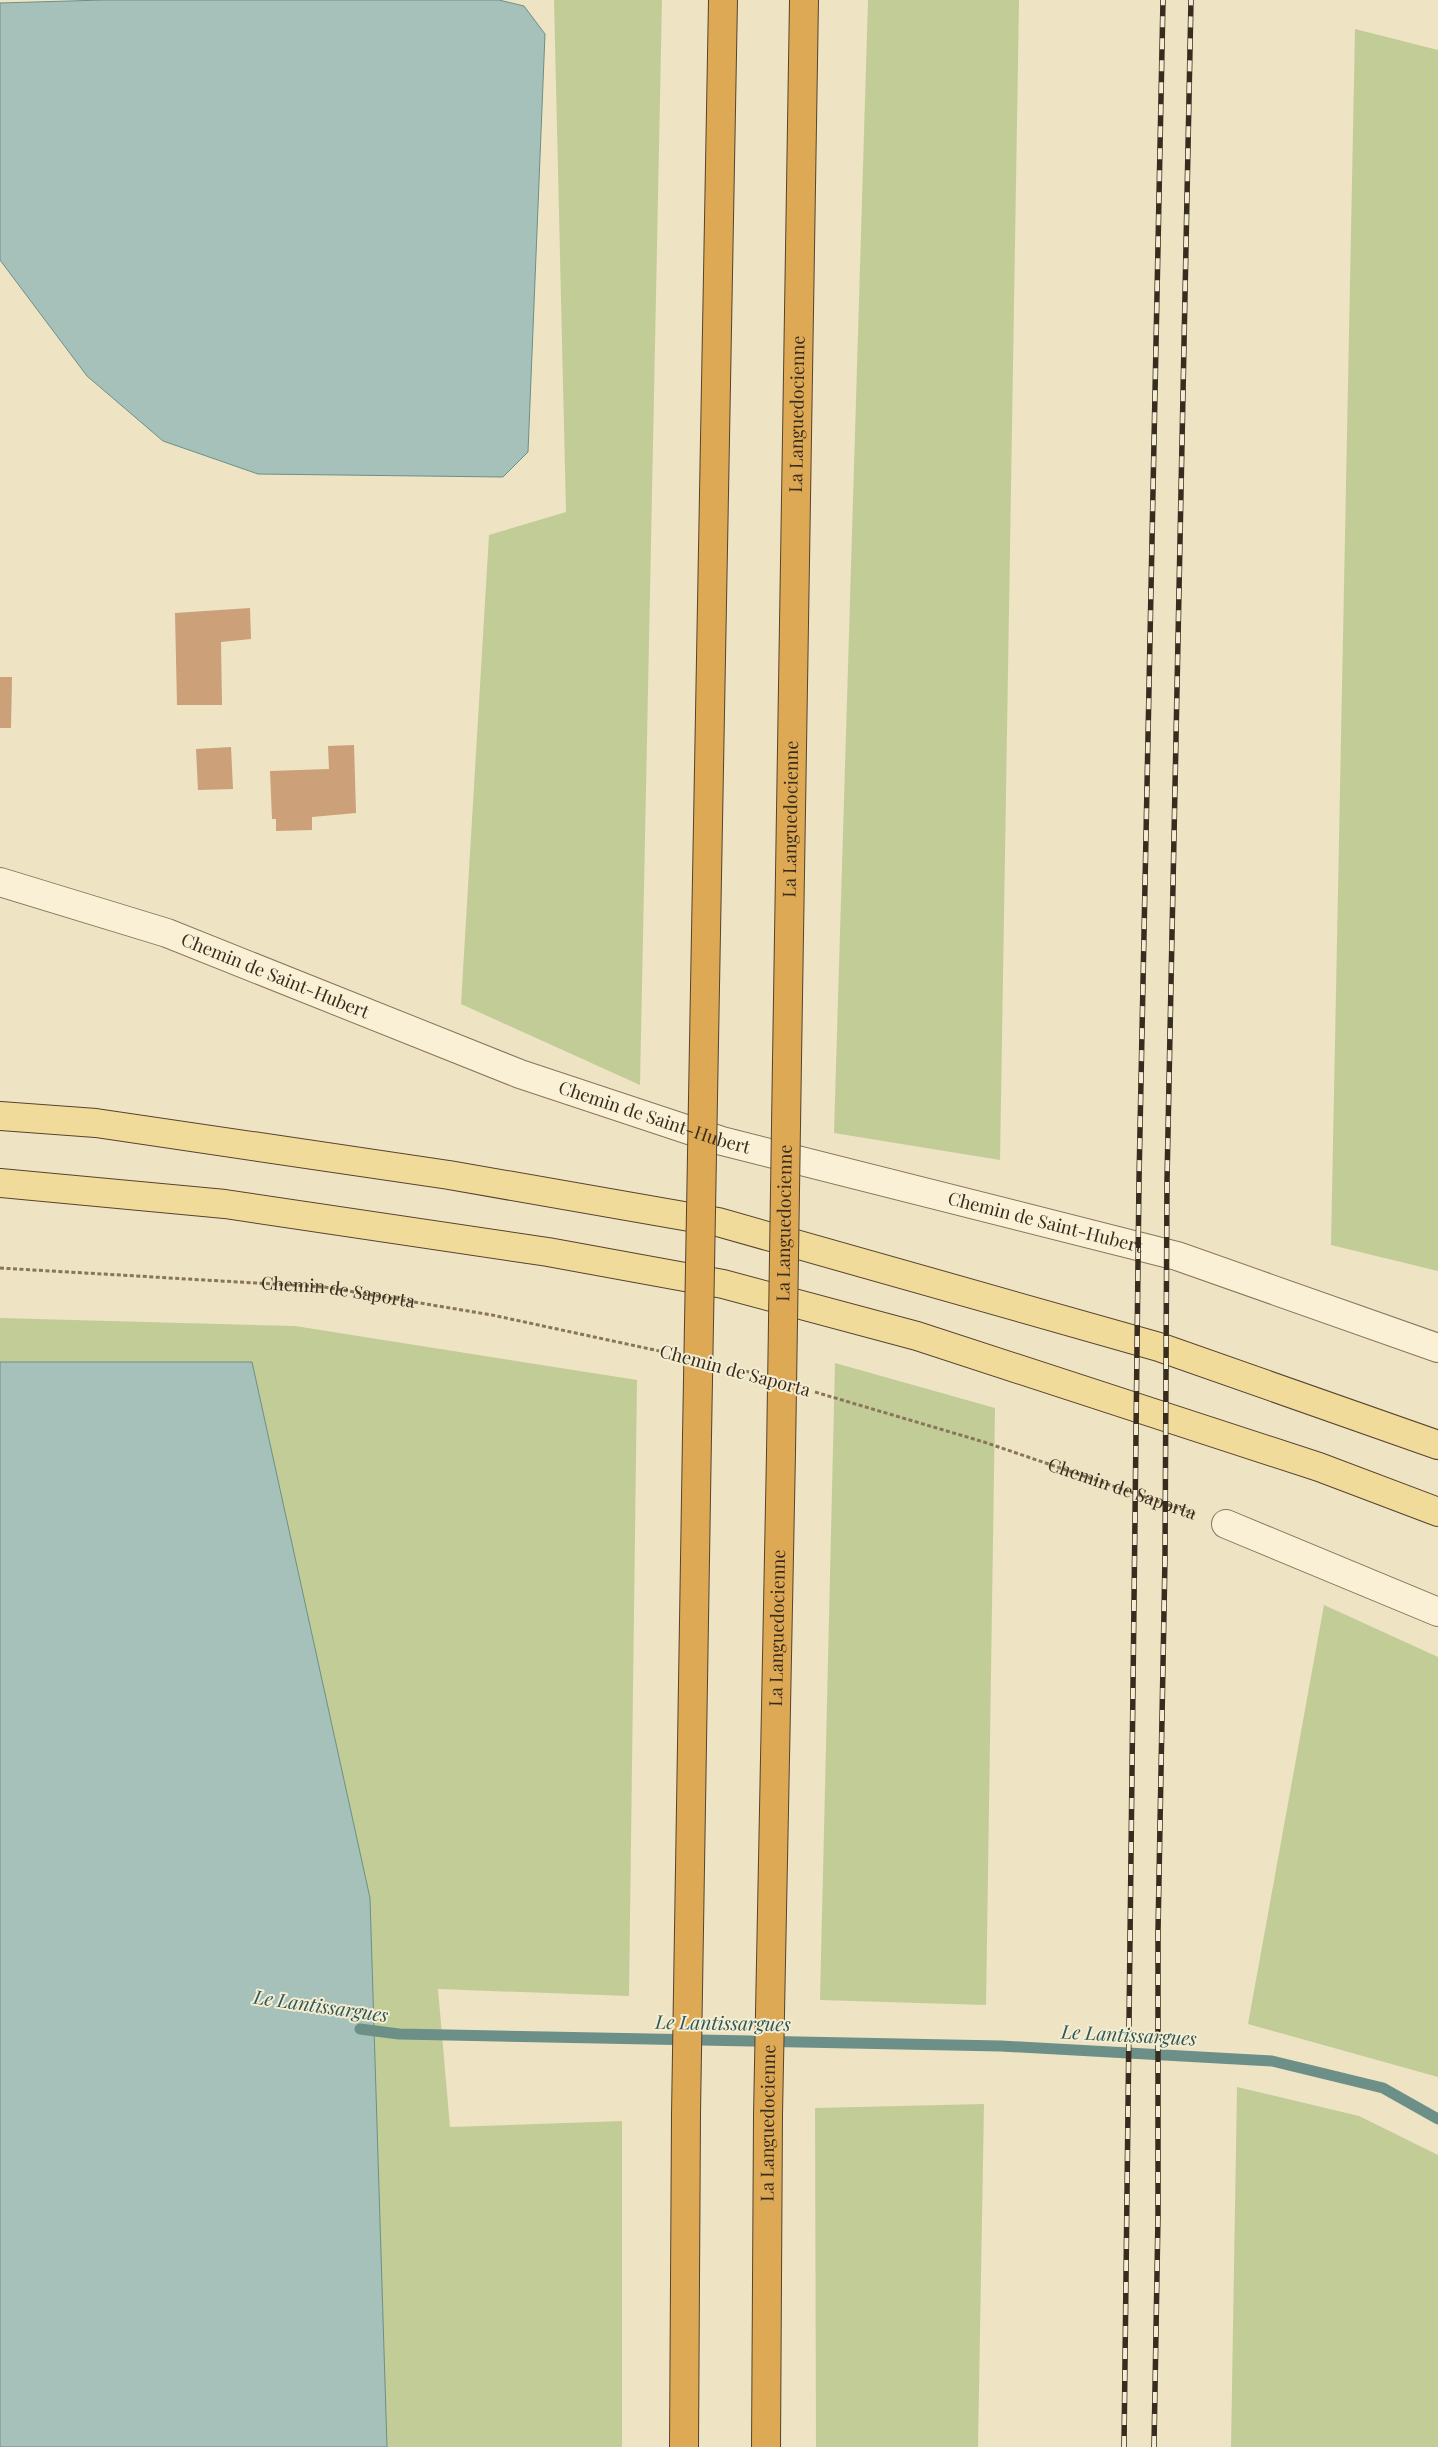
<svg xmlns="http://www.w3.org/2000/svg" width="1438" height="2447" font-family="'Playfair Display',serif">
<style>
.green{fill:#c2cc97}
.water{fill:#a5c1ba;stroke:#6c8f88}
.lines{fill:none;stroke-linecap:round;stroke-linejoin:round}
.stream{stroke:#6c8f88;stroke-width:11}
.building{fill:#cca079}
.street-casing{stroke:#88755a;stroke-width:30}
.primary-casing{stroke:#56432e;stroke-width:30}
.highway-casing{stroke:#56432e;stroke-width:30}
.path{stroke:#88755a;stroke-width:3;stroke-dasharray:4 2.5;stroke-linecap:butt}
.street{stroke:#f9f0d6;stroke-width:28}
.primary{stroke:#f1db9b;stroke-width:28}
.highway{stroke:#dda954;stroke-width:28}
.rail-casing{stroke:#382c1e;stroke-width:5.5}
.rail{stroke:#f5edd2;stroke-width:4;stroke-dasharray:11;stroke-linecap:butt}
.highway-bridge-casing{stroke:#56432e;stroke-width:30;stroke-linecap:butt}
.highway-bridge{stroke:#dda954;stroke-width:28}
.labels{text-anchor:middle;stroke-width:4;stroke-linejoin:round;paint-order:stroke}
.street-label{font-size:18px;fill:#382c1e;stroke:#f5edd2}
.water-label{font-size:19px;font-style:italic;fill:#2d5757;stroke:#f5edd2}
</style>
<rect width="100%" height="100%" fill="#eee3c3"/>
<g class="green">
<polygon points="554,0 662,0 640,1085 461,1004 489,535 566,512"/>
<polygon points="868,0 1019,0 1000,1160 834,1133"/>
<polygon points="1355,29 1438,50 1438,1271 1331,1245"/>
<polygon points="0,1318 295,1326 637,1380 629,1996 438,1989 450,2127 622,2121 622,2447 0,2447"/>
<polygon points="835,1363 995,1408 986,2005 820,2000"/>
<polygon points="1324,1605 1438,1657 1438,2077 1248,2024"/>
<polygon points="1237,2087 1359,2116 1438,2155 1438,2447 1231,2447"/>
<polygon points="984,2104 978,2447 816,2447 815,2108"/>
</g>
<g class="water">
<polygon points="103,0 499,0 524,6 545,34 528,452 503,477 258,474 163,441 87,376 0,260 0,3"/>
<polygon points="0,1362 252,1362 370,1898 387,2447 0,2447"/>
</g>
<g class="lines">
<polyline class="stream" points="360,2029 399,2034 1001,2046 1272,2061 1383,2088 1438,2119"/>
</g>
<g class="building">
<polygon points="250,608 251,639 221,642 222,705 177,705 175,613"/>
<polygon points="0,677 12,677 11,728 0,728"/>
<polygon points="354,745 356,813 312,817 312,830 276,831 276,819 272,819 270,771 329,769 328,746"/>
<polygon points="231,747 233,789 198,790 196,749"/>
</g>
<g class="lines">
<g class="street-casing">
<g id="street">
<path id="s3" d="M0,882L167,933L520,1074L722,1141L1177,1256L1438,1348"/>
<polyline points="1226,1524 1438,1612"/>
</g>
</g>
<g class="primary-casing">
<g id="primary">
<polyline points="0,1116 96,1123 449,1175 718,1222 1159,1347 1438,1445"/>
<polyline points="0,1183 225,1204 548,1252 723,1284 917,1336 1319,1467 1438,1512"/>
</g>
</g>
<g class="highway-casing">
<g id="highway">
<polyline points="704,1042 723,0"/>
<path id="s4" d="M787,1060L804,0"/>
<polyline points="684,2447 686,2114 697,1436"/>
<path id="s5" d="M766,2447L768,2115L781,1453"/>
</g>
</g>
<g class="path">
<path id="s1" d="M0,1268L324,1287L492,1315L664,1352"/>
<polyline points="733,1368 749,1372"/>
<path id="s2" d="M815,1392L984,1442L1195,1514"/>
</g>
<use href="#street" class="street"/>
<use href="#primary" class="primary"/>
<use href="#highway" class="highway"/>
<g class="rail-casing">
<g id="rail">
<polyline points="1124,2447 1139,1180 1163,0"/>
<polyline points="1154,2447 1158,2216 1158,1932 1165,1558 1167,1181 1191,0"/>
</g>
</g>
<use href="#rail" class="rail"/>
<g class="highway-bridge-casing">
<g id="highway-bridge">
<polyline points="697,1436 704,1042"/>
<path id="s6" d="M781,1453L787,1060"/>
</g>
</g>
<use href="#highway-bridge" class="highway-bridge"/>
</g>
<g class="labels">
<g class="street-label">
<text dy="6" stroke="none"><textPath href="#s4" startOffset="646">La Languedocienne</textPath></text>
<text dy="6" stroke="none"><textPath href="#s4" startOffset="241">La Languedocienne</textPath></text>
<text dy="6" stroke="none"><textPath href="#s3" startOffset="291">Chemin de Saint-Hubert</textPath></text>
<text dy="6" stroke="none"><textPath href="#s3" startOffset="696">Chemin de Saint-Hubert</textPath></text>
<text dy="6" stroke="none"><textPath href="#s3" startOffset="1101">Chemin de Saint-Hubert</textPath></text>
<text dy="6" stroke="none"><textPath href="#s6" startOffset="230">La Languedocienne</textPath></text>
<text dy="6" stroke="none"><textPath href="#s1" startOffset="339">Chemin de Saporta</textPath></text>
<text transform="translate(735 1371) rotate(15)" y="6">Chemin de Saporta</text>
<text dy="6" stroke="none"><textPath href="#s2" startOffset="322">Chemin de Saporta</textPath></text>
<text dy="6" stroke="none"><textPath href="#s5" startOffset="819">La Languedocienne</textPath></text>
<text dy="6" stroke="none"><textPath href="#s5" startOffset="324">La Languedocienne</textPath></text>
</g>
<g class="water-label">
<text transform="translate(321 2006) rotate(8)" y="7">Le Lantissargues</text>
<text transform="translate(723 2023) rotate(1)" y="7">Le Lantissargues</text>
<text transform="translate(1129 2035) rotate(3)" y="7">Le Lantissargues</text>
</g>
</g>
</svg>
